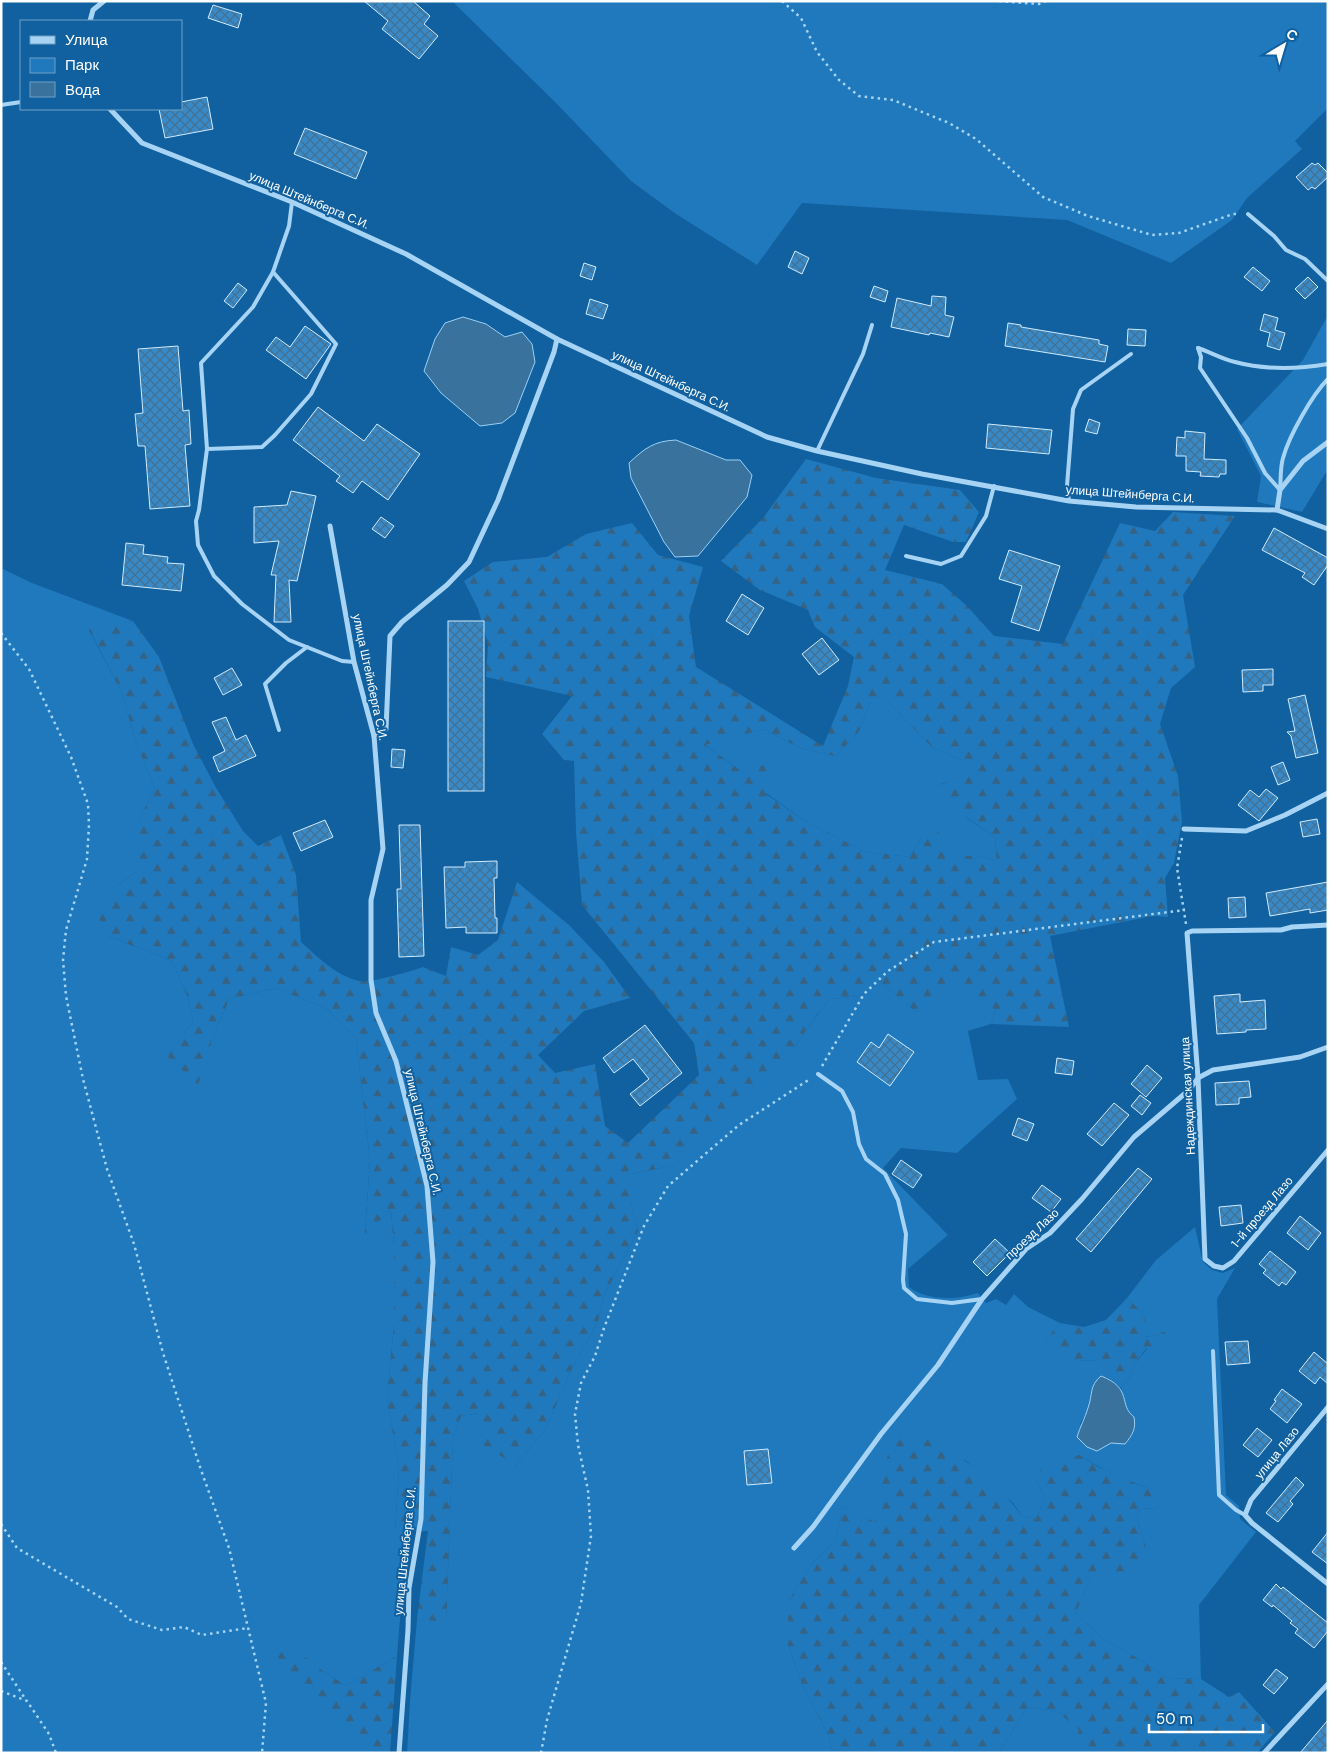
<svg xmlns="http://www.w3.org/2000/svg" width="1329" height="1754" font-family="'DM Sans',sans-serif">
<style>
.green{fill:#1f79bc}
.forest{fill:url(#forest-firs);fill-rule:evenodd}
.water{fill:#3a729e;stroke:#99d1f8}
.building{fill:url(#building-cross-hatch);stroke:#d0ebfe}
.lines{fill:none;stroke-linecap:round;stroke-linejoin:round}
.path{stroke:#a7d4f5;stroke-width:2.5;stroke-dasharray:2.5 4;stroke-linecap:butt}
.service{stroke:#a7d4f5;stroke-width:4}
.minor{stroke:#a7d4f5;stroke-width:5}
.labels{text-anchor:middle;stroke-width:4;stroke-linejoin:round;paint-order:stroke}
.street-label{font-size:12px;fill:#fff;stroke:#11609f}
</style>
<defs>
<pattern id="forest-firs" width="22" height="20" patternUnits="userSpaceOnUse" patternTransform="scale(1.25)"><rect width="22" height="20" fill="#1f79bc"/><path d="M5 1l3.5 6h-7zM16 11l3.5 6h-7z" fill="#366284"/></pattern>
<pattern id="building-cross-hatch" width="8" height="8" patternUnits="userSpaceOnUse" patternTransform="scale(1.25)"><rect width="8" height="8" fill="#3989c6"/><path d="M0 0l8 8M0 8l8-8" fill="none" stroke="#417195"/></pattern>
</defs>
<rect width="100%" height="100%" fill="#11609f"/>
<g class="green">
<polygon points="452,1 1328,1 1328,108 1295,141 1302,149 1247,198 1232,220 1171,263 1067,220 802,203 757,265 676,214 631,181 556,103"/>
<polygon points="1328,315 1328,469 1302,512 1257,502 1261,476 1237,429 1303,360"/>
<polygon points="1,568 32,583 133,621 89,630 121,691 138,748 155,788 138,822 138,871 119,884 106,935 172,961 188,997 193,1022 168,1055 213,1037 229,999 276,988 327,1009 356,1039 370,1160 365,1233 391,1210 394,1245 394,1324 387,1399 399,1467 395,1532 407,1532 397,1656 346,1686 320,1669 364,1747 365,1753 1,1753"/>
<polygon points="870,702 888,702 933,748 962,760 962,779 937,785 968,819 995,837 997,861 978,856 958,856 921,838 910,857 865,852 805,821 766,793 745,774 704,744 764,729 800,748 836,756 859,731"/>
<path d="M880,981L916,1012L961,985L996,1010L991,1024L968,1031L978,1080L1008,1079L1017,1099L957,1153L901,1148L883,1168L948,1235L908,1269L909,1287C928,1301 957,1300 978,1293L986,1303L996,1299L1006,1305L1014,1294L1028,1307L1060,1323L1045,1341L1076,1360L1101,1361V1376C1090,1385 1092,1392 1089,1405C1088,1412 1083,1418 1080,1424L1097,1451L1111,1443H1126L1133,1434L1134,1417L1128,1413L1121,1388L1131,1376L1134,1364L1160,1334L1145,1337V1316L1127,1298L1156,1260L1195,1227L1203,1262L1212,1270L1223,1273L1235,1268L1217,1299L1226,1495L1239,1506L1240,1519L1256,1532L1199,1605L1201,1679L1167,1678L1142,1661L1105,1640L1075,1613L1091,1578L1146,1548L1137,1519L1140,1509L1158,1508L1148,1487C1123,1481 1100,1468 1079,1455L1035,1479L1046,1498L1036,1519L1022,1516L1013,1503L965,1460L882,1495L875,1523L843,1506L835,1542L811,1565L788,1602V1644L802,1684L829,1736L833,1753H407L410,1701L417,1619L446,1621L453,1438L461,1416L479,1413L516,1465L545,1430L569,1374L598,1321L604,1295L638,1231L631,1202V1174L675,1165L792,1050L829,999L860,996Z"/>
<polygon points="1027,1707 1057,1711 1080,1730 1068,1753 999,1753"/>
</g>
<g class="forest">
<path d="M806,459L876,478L960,490L979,512L966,542H953L904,525L885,570L942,584L967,606L994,636L1063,644L1120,523L1155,531L1173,512L1235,516L1183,595L1195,667L1171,688L1160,724L1178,776L1182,822L1174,863L1165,878L1168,917L1153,916L1050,936L1069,1027L991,1024L996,1010L961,986L916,1012L880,981L860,996L829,999L792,1050L735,1113L675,1165L631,1174V1202L638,1231L604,1295L598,1321L569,1374L545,1430L516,1465L481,1444L479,1413L461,1416L453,1438L446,1622L417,1619L428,1531L395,1532L399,1467L387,1399L394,1324V1245L391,1210L365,1234L370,1160L356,1039L327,1009L276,988L229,999L213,1037L198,1085L167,1056L193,1022L188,997L172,961L106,935L99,919L119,884L138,871V822L155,788L138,748L121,691L89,629L133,621L159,657L193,744L215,786L243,831L258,846L281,835L296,875L301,942C319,958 335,975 359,981C369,984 411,971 423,967L446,976L451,947L478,955L498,940L517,882L569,925L604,962L630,998L584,1011L538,1055L555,1073L595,1064L605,1126L628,1143L699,1075L694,1043L582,905L576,832L574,761L564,760L542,734L572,696L486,677L488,644L478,609L464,581L493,562L547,557L586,534L632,523L658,555L703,567L689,616L696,667L823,746L848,686L854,657L815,627L808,610L760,590L721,561L763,518ZM870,702H888L933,748L962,760V778L937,785V797L995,837L997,861L978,856H958L933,826L921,838L910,857L865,852L805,821L766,794L767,763L745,774L705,745L764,729L800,748L836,756L859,731Z"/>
<polygon points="1127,1298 1145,1316 1145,1337 1160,1334 1172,1326 1171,1341 1146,1349 1134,1364 1131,1376 1121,1388 1110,1379 1101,1376 1101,1361 1076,1360 1055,1356 1045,1341 1060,1323 1084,1327 1106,1320"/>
<path d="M914,1434C956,1450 995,1479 1022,1516L1036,1519L1046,1498L1035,1479L1042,1468L1079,1455L1098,1467L1136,1484L1148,1487L1162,1497L1158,1508L1140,1509L1137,1519L1146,1548L1141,1574L1091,1578L1075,1613L1105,1640L1142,1661L1167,1678L1201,1679L1229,1697L1239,1692L1275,1732L1257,1753H1068L1079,1730L1057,1711L1027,1707L999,1753H833L829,1736L802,1684L788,1644V1602L811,1565L835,1542L843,1506L875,1522L891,1438Z"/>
<polygon points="288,1643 320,1669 346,1686 397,1656 390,1753 365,1753 363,1747 311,1705 278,1657"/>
</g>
<g class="water">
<polygon points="463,317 486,324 505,337 522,332 532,344 535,362 515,413 502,423 480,426 441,393 424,371 435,339 445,323"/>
<path d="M676,440L726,460H740L752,475L747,497L698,556L675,557L664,542L631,478L629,463C645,448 654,441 676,440Z"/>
<path d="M1101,1376C1133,1388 1118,1405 1134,1417C1136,1429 1133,1434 1125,1444L1111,1443L1097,1451L1087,1447L1077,1437C1080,1427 1085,1418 1088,1408C1093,1394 1089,1386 1101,1376Z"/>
</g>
<g class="building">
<polygon points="364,1 413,1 430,16 424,24 438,36 419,59 382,29 388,21"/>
<polygon points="213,5 242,14 238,28 208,18"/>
<polygon points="207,97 213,129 165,138 159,109 181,109 181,102"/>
<polygon points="305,128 367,152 356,179 294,154"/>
<polygon points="1312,163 1315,165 1318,163 1328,173 1328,177 1315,189 1312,187 1308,190 1296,177"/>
<polygon points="795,251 809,258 802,274 788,267"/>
<polygon points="584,263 596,267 592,280 580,276"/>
<polygon points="1253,267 1270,281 1262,291 1244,277"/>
<polygon points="1308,277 1318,287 1305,299 1295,289"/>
<polygon points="238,283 247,290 233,308 224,301"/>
<polygon points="874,286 888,291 885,302 870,297"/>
<polygon points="932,296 946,297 945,315 954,317 949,337 930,333 929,335 891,327 897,298 931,306"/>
<polygon points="590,299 608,305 603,319 586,314"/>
<polygon points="1264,314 1278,318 1275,330 1285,333 1280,350 1267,346 1270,333 1260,330"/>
<polygon points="1008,323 1021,325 1021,327 1099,340 1099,344 1108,346 1105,362 1005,346"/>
<polygon points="305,326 331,344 306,379 266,350 276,337 290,347"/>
<polygon points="1128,329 1146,330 1145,346 1127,345"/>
<polygon points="178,346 183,411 189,410 191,444 185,445 190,506 150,509 145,446 138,446 135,414 143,413 138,349"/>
<polygon points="318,407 364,441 377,424 420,454 388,500 362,481 353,493 336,481 340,476 293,440"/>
<polygon points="1089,419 1100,423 1097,434 1085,431"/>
<polygon points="988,424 1052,430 1049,454 986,448"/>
<polygon points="1185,431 1205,433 1204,459 1226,460 1226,474 1220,474 1219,477 1200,476 1201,472 1186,471 1186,456 1176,456 1177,437 1185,438"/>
<polygon points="291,491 316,496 297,581 289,580 291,622 274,622 276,575 271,575 279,541 254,543 254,507 287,505"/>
<polygon points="381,517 394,526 385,538 372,529"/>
<polygon points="1274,528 1328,558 1328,565 1314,585 1302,577 1305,573 1262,550"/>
<polygon points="126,543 144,545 143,554 168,557 167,563 184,564 181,591 122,585"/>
<polygon points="1009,550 1060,566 1039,631 1011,622 1022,586 999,579"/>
<polygon points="742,594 764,608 748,635 726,621"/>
<rect x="448" y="621" width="36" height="170"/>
<polygon points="822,638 839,660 819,675 802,654"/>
<polygon points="232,668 242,685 223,695 214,678"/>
<polygon points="1273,669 1273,685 1263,685 1263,691 1243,692 1242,670"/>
<polygon points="1305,695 1318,753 1296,758 1291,736 1287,732 1295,731 1288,699"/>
<polygon points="226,717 236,740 246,735 256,756 219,772 213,757 225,751 212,722"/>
<polygon points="392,749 405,750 403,768 391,767"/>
<polygon points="1283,762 1290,780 1278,785 1271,767"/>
<polygon points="1266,789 1278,798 1259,821 1238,805 1250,790 1259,797"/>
<polygon points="1317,819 1320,834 1303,837 1300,822"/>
<polygon points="325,820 333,837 301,851 293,833"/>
<polygon points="399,825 420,825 424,956 399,957 397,889 401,889"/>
<polygon points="497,861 497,878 494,878 495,918 497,918 497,933 466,933 466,927 446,928 444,867 465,867 465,862"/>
<polygon points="1328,882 1328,910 1310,913 1310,909 1270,916 1266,893"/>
<polygon points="1245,897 1246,917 1229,918 1228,898"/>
<polygon points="1240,994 1240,1002 1265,1000 1266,1029 1246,1030 1246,1032 1217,1034 1214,996"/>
<polygon points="645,1025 682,1073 640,1106 630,1094 649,1079 633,1059 614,1073 603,1058"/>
<polygon points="888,1034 914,1052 890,1086 857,1062 871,1042 879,1048"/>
<polygon points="1057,1058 1074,1061 1072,1075 1055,1073"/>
<polygon points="1147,1065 1162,1078 1146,1097 1131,1084"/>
<polygon points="1249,1081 1251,1097 1239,1098 1239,1104 1216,1105 1215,1083"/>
<polygon points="1140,1095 1151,1103 1142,1115 1131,1106"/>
<polygon points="1114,1103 1129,1115 1102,1146 1087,1134"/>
<polygon points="1018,1118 1034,1124 1027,1141 1012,1135"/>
<polygon points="901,1160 922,1175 913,1188 892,1174"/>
<polygon points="1138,1168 1152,1179 1091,1252 1076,1239"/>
<polygon points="1042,1185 1061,1199 1051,1212 1032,1198"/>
<polygon points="1241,1205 1243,1223 1221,1226 1219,1207"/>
<polygon points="1300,1216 1321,1233 1308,1250 1287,1233"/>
<polygon points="995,1239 1010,1253 987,1276 973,1262"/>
<polygon points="1270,1251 1296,1272 1286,1285 1282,1282 1279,1286 1263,1273 1266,1270 1259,1264"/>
<polygon points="1248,1341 1250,1363 1227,1365 1225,1342"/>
<polygon points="1314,1352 1328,1364 1328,1384 1320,1377 1315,1384 1299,1371"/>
<polygon points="1282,1389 1302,1404 1287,1423 1270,1409 1276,1401 1274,1400"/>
<polygon points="1257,1428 1272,1440 1258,1457 1243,1445"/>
<polygon points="768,1449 772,1483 747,1485 744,1451"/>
<polygon points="1296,1477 1304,1485 1290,1501 1293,1504 1278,1522 1266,1513"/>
<polygon points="1328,1532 1328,1564 1312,1552"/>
<polygon points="1276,1584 1281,1589 1283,1587 1328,1623 1328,1631 1314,1648 1295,1633 1298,1629 1290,1623 1292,1621 1273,1605 1272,1607 1263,1600"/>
<polygon points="1276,1669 1288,1678 1274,1694 1263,1685"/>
<polygon points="1328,1720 1328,1753 1300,1753"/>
</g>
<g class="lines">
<g class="path">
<polyline points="782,1 801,18 817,52 839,80 859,96 893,100 949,123 976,139 1043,197 1088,216 1152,235 1179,233 1233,214 1240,214"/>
<polyline points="999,1 1039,4 1046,1"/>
<polyline points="1,633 29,669 71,757 88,804 89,825 87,859 66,930 63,960 66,996 83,1079 107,1169 134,1244 163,1353 201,1470 229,1548 266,1703 262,1753"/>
<polyline points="1182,838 1177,868 1186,924"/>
<polyline points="822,1066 864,994 888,971 934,942 1185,910"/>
<polyline points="1,1524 17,1548 117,1607 128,1619 162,1630 184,1627 202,1635 248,1628"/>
<polyline points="1,1662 26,1700"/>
<polyline points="1,1691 27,1701 49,1734 56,1753"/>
<polyline points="541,1753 547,1720 581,1603 591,1536 588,1490 578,1445 575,1414 581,1383 595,1356 604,1328 644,1226 668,1186 739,1125 810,1079"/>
</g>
<g class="service">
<polyline points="1,105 21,102"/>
<polyline points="292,202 289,226 273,272 336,344 311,394 275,435 262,447 207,449 199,510 196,521 198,545 214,576 242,604 289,640 342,661 354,662"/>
<polyline points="1248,214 1274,236 1286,250 1305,259 1328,281"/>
<path d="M1198,348L1201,357L1200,368L1247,438L1265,473L1280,490C1281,480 1280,468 1283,458C1289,436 1312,395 1328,379"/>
<path d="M1198,348C1210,352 1222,359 1235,362C1265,370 1298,369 1328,364"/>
<polyline points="207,449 201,363 253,307 273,272"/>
<polyline points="817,451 863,354 872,325"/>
<polyline points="1069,501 1067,486 1073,409 1081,390 1131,354"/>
<polyline points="906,556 941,564 961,556 986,516 994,486"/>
<polyline points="279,730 265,684 286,663 307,647"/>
<polyline points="818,1074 842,1091 853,1112 859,1144 866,1159 885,1174 898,1200 906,1234 903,1280 904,1288 917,1299 952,1303 982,1299"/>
<polyline points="1213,1351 1219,1495 1236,1510 1245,1515"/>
</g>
<g class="minor">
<polyline points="90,21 93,10 104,1"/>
<polyline points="110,109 142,143 292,202 406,254 557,339 767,437 817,451 922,474 1069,501 1136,507 1277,510 1328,529"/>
<polyline points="1277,510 1280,490 1303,461 1328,442"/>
<polyline points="330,526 354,662 374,736 383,849 371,900 371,980 376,1013 396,1061 427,1186 433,1262 425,1383 421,1519 409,1588 408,1630 399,1753"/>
<polyline points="374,736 386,729 390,636 402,622 447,585 469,562 498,500 554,352 557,339"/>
<polyline points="1184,829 1246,831 1285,815 1328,793"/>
<polyline points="1328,925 1292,927 1281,930 1192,931 1187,933 1198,1078 1205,1259 1214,1266 1223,1268 1234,1261 1328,1150"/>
<polyline points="1328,1407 1251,1500 1245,1515 1252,1523 1328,1584"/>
<polyline points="794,1548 813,1527 881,1434 938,1365 982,1299 1026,1249 1050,1233 1082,1199 1134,1137 1189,1090 1198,1078 1213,1070 1300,1057 1328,1047"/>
<polyline points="1264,1753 1328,1684"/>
</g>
</g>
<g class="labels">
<g class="street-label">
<text transform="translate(309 200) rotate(23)" y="4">улица Штейнберга С.И.</text>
<text transform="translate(671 381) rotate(25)" y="4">улица Штейнберга С.И.</text>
<text transform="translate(1130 494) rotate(4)" y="4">улица Штейнберга С.И.</text>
<text transform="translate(370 677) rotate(78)" y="4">улица Штейнберга С.И.</text>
<text transform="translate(1188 1096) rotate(-93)" y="4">Надеждинская улица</text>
<text transform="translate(423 1132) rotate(77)" y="4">улица Штейнберга С.И.</text>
<text transform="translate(1262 1212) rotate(-50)" y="4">1-й проезд Лазо</text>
<text transform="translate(1032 1234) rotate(-43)" y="4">проезд Лазо</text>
<text transform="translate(1277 1453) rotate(-51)" y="4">улица Лазо</text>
<text transform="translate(405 1551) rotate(-84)" y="4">улица Штейнберга С.И.</text>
</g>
</g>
<rect width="1329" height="1754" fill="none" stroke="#ffffff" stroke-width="5"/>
<rect x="20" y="20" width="162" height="90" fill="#11609f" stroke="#70a0c5"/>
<rect x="30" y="36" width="25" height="8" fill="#a7d4f5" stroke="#70a0c5"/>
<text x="65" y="45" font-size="15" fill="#ffffff">Улица</text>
<rect x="30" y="58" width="25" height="15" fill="#1f79bc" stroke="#70a0c5"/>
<text x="65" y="70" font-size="15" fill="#ffffff">Парк</text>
<rect x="30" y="82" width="25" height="15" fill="#3a729e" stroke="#70a0c5"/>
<text x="65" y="95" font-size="15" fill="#ffffff">Вода</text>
<g transform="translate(1284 45) rotate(38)" stroke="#11609f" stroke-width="4" paint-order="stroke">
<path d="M0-4L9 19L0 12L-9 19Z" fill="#ffffff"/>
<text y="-8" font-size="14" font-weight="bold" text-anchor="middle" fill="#ffffff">С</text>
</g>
<path d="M1149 1724v8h114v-8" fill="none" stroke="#ffffff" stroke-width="2.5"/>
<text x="1156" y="1724" font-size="15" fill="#ffffff" stroke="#11609f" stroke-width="4" paint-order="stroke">50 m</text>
</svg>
